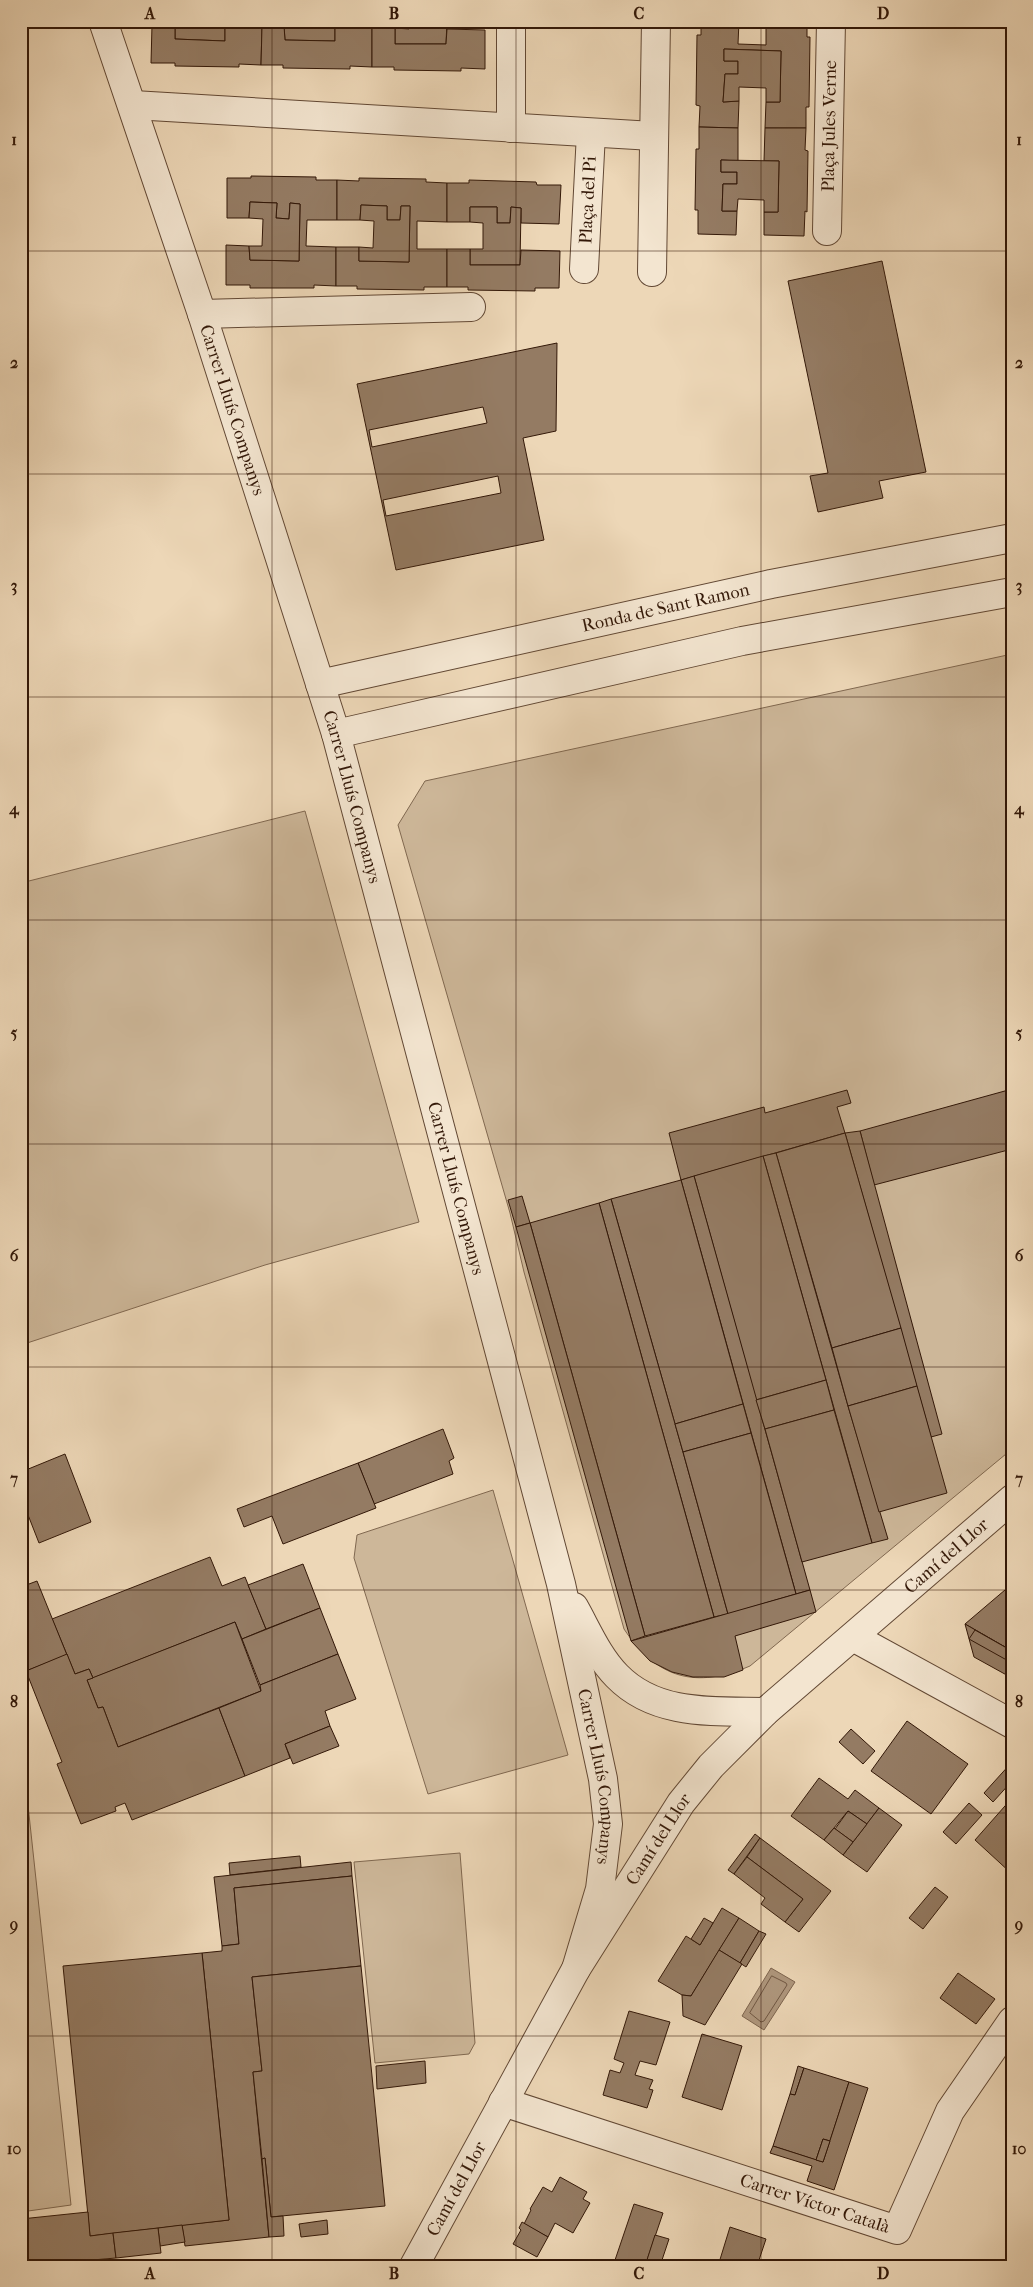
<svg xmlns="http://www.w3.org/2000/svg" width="1033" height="2287" font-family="'IM FELL French Canon',serif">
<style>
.green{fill:#cdb799;stroke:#806850}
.water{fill:#ae967c;stroke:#7d644e}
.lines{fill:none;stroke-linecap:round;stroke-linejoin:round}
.shore{stroke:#705742;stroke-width:1}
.building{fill:#947b63;stroke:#331808;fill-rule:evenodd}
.street-casing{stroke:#624834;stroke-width:30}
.street{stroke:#f3e5d0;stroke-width:28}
.grid{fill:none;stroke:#331808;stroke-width:1;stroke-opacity:0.55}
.labels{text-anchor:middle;stroke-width:5;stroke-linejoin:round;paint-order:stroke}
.street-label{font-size:18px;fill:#331808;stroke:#f3e5d0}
.neatline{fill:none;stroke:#331808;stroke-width:2}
.grid-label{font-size:16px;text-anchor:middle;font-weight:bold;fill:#331808}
</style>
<rect width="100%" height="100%" fill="#edd7b7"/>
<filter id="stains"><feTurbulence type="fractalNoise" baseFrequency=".004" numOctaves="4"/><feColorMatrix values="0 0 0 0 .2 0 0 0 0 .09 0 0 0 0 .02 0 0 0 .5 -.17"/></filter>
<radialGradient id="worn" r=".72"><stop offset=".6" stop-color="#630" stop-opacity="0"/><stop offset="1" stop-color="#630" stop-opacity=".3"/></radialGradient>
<g class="green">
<path d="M1012,654V1449L750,1666C696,1689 657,1679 624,1629L524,1272L510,1213L398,825L425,781Z"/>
<polygon points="305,811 419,1222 265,1265 21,1345 21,883"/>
<polygon points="493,1490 568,1755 428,1794 354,1558 357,1535"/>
<polygon points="21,1740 71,2205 21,2212"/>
<polygon points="460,1853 475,2043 469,2054 375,2063 354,1862"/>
</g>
<polygon class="water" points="771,1968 795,1982 764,2030 742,2016"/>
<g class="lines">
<polygon class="shore" points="772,1976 786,1983 787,1985 764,2021 761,2022 750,2013"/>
</g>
<g class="building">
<polygon points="188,21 225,21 225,41 175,39 175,25 188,25"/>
<polygon points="225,21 231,21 231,25 262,26 261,65 239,64 239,67 175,66 175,63 151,63 152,25 175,25 175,39 225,41"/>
<polygon points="298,21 335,21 335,41 285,40 284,26 298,26"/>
<polygon points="335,21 342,21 342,28 372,28 372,67 350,66 350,69 283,68 283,65 261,65 262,26 284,26 285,40 335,41"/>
<polygon points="409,21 447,21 446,44 395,44 395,28 409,29"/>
<polygon points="701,21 739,21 738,44 766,45 766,21 807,21 807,37 810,37 809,107 806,107 806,128 765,128 766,102 780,102 781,51 724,49 724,61 738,61 738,74 725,74 723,102 739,101 738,128 699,127 700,106 696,105 697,35 701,35"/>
<polygon points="372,28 395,28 395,44 446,44 447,29 485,30 485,69 461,68 461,71 394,70 394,67 372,67"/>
<polygon points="724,49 781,51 780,102 766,102 766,88 739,87 739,101 723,102 725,74 738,74 738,61 724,61"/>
<polygon points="699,127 738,128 738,161 721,160 721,172 737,172 737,184 723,184 722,211 737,211 736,235 698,234 698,210 695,210 696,149 699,149"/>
<polygon points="765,128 806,128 805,150 808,151 807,212 805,211 804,236 764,235 764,212 778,212 779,161 764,161"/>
<polygon points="721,160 779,161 778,212 764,212 764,200 738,199 737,211 722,211 723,184 737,184 737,172 721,172"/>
<polygon points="251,176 316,177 316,180 337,180 337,220 307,220 306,246 336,247 336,286 314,285 314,288 250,288 250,285 226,285 226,245 249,246 250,260 299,261 300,204 290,203 289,219 276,218 277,203 250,202 249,218 227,218 227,178 251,178"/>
<polygon points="359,178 426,179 426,182 447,183 447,222 417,221 417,249 447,249 447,287 424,287 424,290 357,289 357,286 336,286 336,247 359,247 359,261 409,262 410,206 401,206 400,220 387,220 387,206 361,205 360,220 337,220 337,180 359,181"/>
<polygon points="469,180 536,182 537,185 561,185 559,224 521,223 521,208 511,207 510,223 497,223 497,207 470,207 470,222 447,222 447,183 469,183"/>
<polygon points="250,202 277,203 276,218 289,219 290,203 300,204 299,261 250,260 249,246 262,246 263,219 249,218"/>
<polygon points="361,205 387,206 387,220 400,220 401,206 410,206 409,262 359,261 359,247 373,248 374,221 360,220"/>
<polygon points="470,207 497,207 497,223 510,223 511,207 521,208 520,265 470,265 470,249 483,249 483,223 470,222"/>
<polygon points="447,249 470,249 470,265 520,265 521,250 560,251 559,288 535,288 535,291 468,290 468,287 447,287"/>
<polygon points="882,261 926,472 879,481 883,498 818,512 810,476 828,473 788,281"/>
<path d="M557,343L556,431L523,438L544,540L396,570L357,384ZM483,407L487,423L372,447L369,430ZM498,476L501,493L386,516L383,500Z"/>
<polygon points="1012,1089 1012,1149 874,1185 860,1131"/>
<polygon points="847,1090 851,1103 837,1107 845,1133 681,1180 669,1133 764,1107 765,1113"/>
<polygon points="860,1131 942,1434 931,1437 845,1133"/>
<polygon points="845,1133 901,1328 832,1348 776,1153"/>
<polygon points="776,1153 848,1406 888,1539 872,1543 763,1156"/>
<polygon points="763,1156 826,1380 756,1400 694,1176"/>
<polygon points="694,1176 810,1590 796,1594 681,1180"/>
<polygon points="681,1180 743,1404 675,1424 611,1199"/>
<polygon points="522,1196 530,1223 516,1227 508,1200"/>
<polygon points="611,1199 683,1452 728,1614 714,1617 599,1203"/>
<polygon points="599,1203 714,1617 645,1636 530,1223"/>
<polygon points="530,1223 645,1636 631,1641 516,1227"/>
<polygon points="901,1328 917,1386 848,1406 832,1348"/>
<polygon points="826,1380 834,1410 765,1429 756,1400"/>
<polygon points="917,1386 947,1493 879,1512 848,1406"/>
<polygon points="743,1404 751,1433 683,1452 675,1424"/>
<polygon points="834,1410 872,1543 802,1562 765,1429"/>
<polygon points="443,1429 454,1458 449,1461 453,1474 374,1504 358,1463"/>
<polygon points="751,1433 796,1594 728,1614 683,1452"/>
<polygon points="65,1454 91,1522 39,1543 21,1497 21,1472"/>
<polygon points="358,1463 376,1508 283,1544 272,1516 244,1527 237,1509"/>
<polygon points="210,1557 222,1586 245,1577 266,1629 242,1639 235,1622 93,1678 89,1669 75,1674 52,1619"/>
<polygon points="303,1564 320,1608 266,1629 248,1585"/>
<polygon points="37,1581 67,1655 26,1671 24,1665 21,1666 21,1587"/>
<polygon points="1012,1584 1012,1651 965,1624"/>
<polygon points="810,1590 816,1612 735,1636 743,1670 724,1677 693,1677 672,1672 650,1661 631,1641"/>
<polygon points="320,1608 338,1654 260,1685 242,1639"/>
<polygon points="235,1622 261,1691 118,1747 103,1707 98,1708 87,1680"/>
<polygon points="965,1624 1012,1651 1012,1678 974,1657"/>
<polygon points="975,1630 1012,1651 1012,1663 969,1639"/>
<polygon points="67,1654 75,1674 89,1669 93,1678 87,1680 98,1708 103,1707 118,1747 219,1708 245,1776 132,1820 125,1803 115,1807 116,1811 81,1824 57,1764 62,1762 26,1671"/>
<polygon points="338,1654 356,1699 325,1711 330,1726 285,1744 290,1758 245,1776 219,1708 261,1691 260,1685"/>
<polygon points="907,1721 968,1764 931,1814 871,1771"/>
<polygon points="330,1726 339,1746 293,1764 285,1744"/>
<polygon points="851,1729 875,1751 863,1764 839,1742"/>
<polygon points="1012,1762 1012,1781 993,1802 984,1793"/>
<polygon points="819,1778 848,1799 855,1790 879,1808 867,1824 848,1811 824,1840 791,1816"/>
<polygon points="1012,1798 1012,1874 975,1840"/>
<polygon points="969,1803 982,1815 956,1844 943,1832"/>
<polygon points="879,1808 902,1825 867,1872 843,1855"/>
<polygon points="848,1811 867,1824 853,1842 835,1829"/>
<polygon points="834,1828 853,1842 843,1855 824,1840"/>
<polygon points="755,1834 760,1838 734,1874 728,1870"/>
<polygon points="760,1838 831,1891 799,1932 785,1922 803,1899 747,1857"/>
<polygon points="300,1856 301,1867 230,1875 229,1863"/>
<polygon points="747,1857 803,1899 785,1922 761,1904 765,1898 734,1874"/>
<polygon points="351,1862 352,1876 234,1888 239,1944 222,1946 214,1877"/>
<polygon points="352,1876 361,1966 252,1977 262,2071 253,2072 269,2237 185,2246 182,2225 229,2220 202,1953 222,1951 222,1946 239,1944 234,1888"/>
<polygon points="935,1887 948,1897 923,1929 909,1918"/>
<polygon points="722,1908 739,1918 691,1996 682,1995 658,1981 686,1936 700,1945"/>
<polygon points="704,1918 713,1923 700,1945 691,1939"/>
<polygon points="739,1918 759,1931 740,1963 719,1950"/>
<polygon points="759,1931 766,1934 746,1967 740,1963"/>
<polygon points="719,1950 742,1964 705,2025 683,2016 682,1995 691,1996"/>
<polygon points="202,1953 229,2220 90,2236 63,1966"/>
<polygon points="361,1966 385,2206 271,2217 265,2158 262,2159 253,2072 262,2071 252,1977"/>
<polygon points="958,1973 995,1999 976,2024 940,1998"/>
<polygon points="629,2011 670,2022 656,2065 640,2061 635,2075 653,2080 649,2089 653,2090 647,2108 603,2095 610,2070 620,2073 624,2063 614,2059"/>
<polygon points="702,2034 742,2046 722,2110 682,2097"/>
<polygon points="425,2061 426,2083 377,2089 376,2066"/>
<polygon points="798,2066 804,2068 795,2095 790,2094"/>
<polygon points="804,2068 849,2082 830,2141 823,2139 816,2160 773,2146 790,2094 795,2095"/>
<polygon points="849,2082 868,2088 834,2190 807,2181 812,2166 770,2153 773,2146 823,2162"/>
<polygon points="823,2139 830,2141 823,2162 816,2160"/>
<polygon points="265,2158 271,2217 283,2216 284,2236 269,2237 262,2159"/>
<polygon points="560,2177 587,2192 583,2199 590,2203 573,2233 555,2223 548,2237 524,2224 531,2210 530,2209 543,2187 552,2192"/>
<polygon points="634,2204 663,2213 645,2266 613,2266"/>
<polygon points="88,2212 90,2236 113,2233 116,2258 21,2266 21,2219"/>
<polygon points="327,2220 328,2234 301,2237 299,2224"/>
<polygon points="522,2222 548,2237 537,2257 513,2244 521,2230 519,2228"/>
<polygon points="182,2225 185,2242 160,2246 158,2228"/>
<polygon points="730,2227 766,2239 757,2266 718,2266"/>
<polygon points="158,2228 161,2253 116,2258 113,2233"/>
<polygon points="655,2235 669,2239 660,2266 645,2266"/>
</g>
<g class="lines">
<g class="street-casing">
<g id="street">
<path id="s1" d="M103,21L202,314L336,734L561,1584L603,1779L608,1824L600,1889L576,1969"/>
<polyline points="511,21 511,128"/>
<polyline points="133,105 653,136"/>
<path id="s2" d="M827,231L831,21"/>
<path id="s3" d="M584,269L591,133"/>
<polyline points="652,272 656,21"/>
<polyline points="202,314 471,307"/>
<path id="s4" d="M320,684L771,584L1012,538"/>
<polyline points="336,734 742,641 1012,592"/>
<path d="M574,1607C587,1630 598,1657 617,1676C656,1716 713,1711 765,1712"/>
<polyline points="853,1637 1012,1724"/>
<path id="s5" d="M503,2102L897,2230L950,2111L1012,2021"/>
<path id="s6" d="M414,2266L576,1969L681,1803L711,1766L765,1712L1012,1499"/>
</g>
</g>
<use href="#street" class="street"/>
</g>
<path class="grid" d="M272,21V2266M516,21V2266M761,21V2266M21,251H1012M21,474H1012M21,697H1012M21,920H1012M21,1144H1012M21,1367H1012M21,1590H1012M21,1813H1012M21,2036H1012"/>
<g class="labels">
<g class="street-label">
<text dy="6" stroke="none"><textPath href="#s2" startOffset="105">Plaça Jules Verne</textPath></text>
<text dy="6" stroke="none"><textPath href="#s3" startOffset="69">Plaça del Pi</textPath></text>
<text dy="6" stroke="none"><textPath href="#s1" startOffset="410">Carrer Lluís Companys</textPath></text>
<text dy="6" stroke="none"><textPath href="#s4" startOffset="354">Ronda de Sant Ramon</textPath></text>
<text dy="6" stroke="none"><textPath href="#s1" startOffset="815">Carrer Lluís Companys</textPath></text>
<text dy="6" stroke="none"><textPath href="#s1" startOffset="1220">Carrer Lluís Companys</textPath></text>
<text dy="6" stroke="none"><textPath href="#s6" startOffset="898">Camí del Llor</textPath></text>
<text dy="6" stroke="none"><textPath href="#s1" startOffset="1826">Carrer Lluís Companys</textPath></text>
<text dy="6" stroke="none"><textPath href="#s6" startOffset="492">Camí del Llor</textPath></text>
<text dy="6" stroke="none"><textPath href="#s6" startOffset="88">Camí del Llor</textPath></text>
<text dy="6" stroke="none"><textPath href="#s5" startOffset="328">Carrer Víctor Català</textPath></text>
</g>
</g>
<rect width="1033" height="2287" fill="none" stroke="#edd7b7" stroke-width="55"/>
<rect x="28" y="28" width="978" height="2232" class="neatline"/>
<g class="grid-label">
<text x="150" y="19">A</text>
<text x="394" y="19">B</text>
<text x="639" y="19">C</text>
<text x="883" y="19">D</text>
<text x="14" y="145">1</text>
<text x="1019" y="145">1</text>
<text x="14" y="368">2</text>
<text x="1019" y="368">2</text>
<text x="14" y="591">3</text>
<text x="1019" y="591">3</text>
<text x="14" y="814">4</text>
<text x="1019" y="814">4</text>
<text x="14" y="1038">5</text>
<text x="1019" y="1038">5</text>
<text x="14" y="1261">6</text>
<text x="1019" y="1261">6</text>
<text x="14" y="1484">7</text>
<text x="1019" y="1484">7</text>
<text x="14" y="1707">8</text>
<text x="1019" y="1707">8</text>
<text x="14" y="1930">9</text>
<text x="1019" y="1930">9</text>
<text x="14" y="2154">10</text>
<text x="1019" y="2154">10</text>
<text x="150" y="2279">A</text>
<text x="394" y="2279">B</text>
<text x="639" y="2279">C</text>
<text x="883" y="2279">D</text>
</g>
<rect width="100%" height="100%" filter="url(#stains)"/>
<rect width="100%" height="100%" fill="url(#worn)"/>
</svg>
